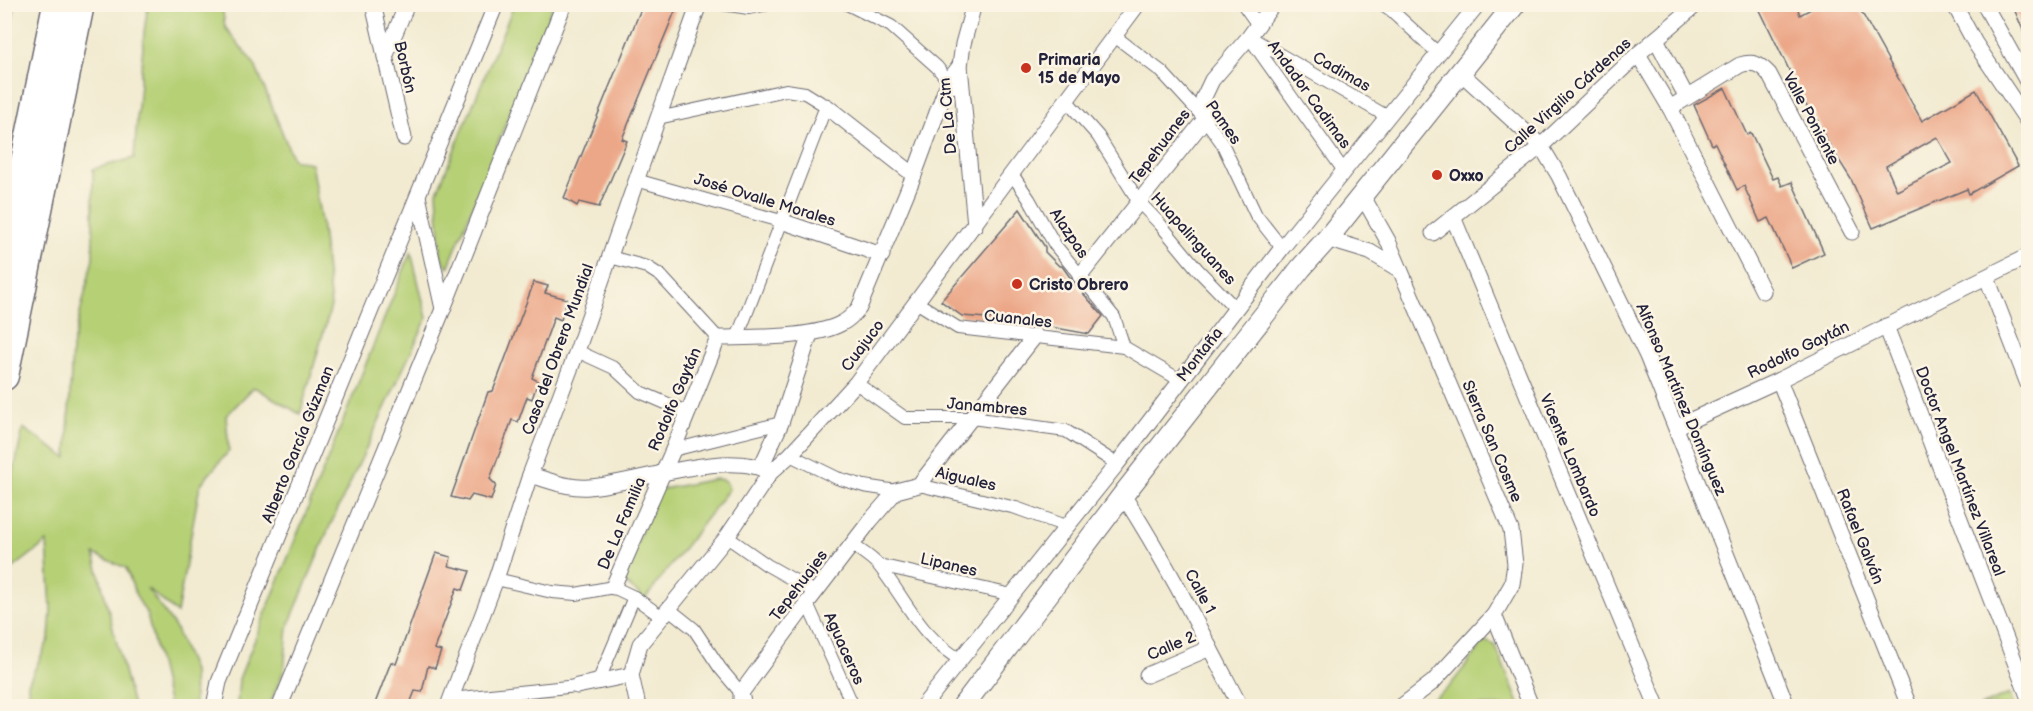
<svg xmlns="http://www.w3.org/2000/svg" width="2033" height="711" font-family="'Balsamiq Sans',sans-serif">
<style>
.green{fill:#b6d076;stroke:#6c7958;stroke-width:1.5}
.building{fill:#eca788;fill-rule:evenodd}
.lines{fill:none;stroke-linecap:round;stroke-linejoin:round}
.pedestrian-casing{stroke:#6b6870;stroke-width:14}
.minor-casing{stroke:#6b6870;stroke-width:17}
.secondary-casing{stroke:#6b6870;stroke-width:23}
.motorway-casing{stroke:#6b6870;stroke-width:31}
.pedestrian{stroke:#fff;stroke-width:12}
.minor{stroke:#fff;stroke-width:15}
.secondary{stroke:#fff;stroke-width:21}
.motorway{stroke:#fff;stroke-width:28}
.poi-dot{fill:#c8321e;stroke:#fcf5e5;stroke-width:2}
.labels{text-anchor:middle;stroke-width:5;stroke-linejoin:round;paint-order:stroke}
.poi-label{font-size:16px;font-weight:bold;fill:#22223b;stroke:#fcf5e5;text-anchor:start}
.street-label{font-size:16px;fill:#22223b;stroke:#fcf5e5}
</style>
<rect width="100%" height="100%" fill="#fcf5e5"/>
<filter id="ink" filterUnits="userSpaceOnUse"><feTurbulence type="fractalNoise" baseFrequency=".0167" numOctaves="2"/><feDisplacementMap in="SourceGraphic" scale="12" xChannelSelector="R" yChannelSelector="G"/><feConvolveMatrix kernelMatrix="1 2 1 2 8 2 1 2 1" color-interpolation-filters="sRGB"/></filter>
<filter id="wash" filterUnits="userSpaceOnUse"><feTurbulence type="fractalNoise" baseFrequency=".008" numOctaves="4" result="noise"/><feDisplacementMap in="SourceGraphic" scale="24" xChannelSelector="R" yChannelSelector="G"/><feGaussianBlur stdDeviation="1.35" result="paint"/><feColorMatrix in="noise" values="0 0 0 0 0 0 0 0 0 0 0 0 0 0 0 0 0 1.4 0 .05"/><feComposite in="paint" operator="in"/></filter>
<g filter="url(#wash)">
<rect width="100%" height="100%" fill="#f2ebd1"/>
<g class="green">
<polygon points="5,4 15,5 5,52 4,5"/>
<polygon points="148,5 222,5 225,27 255,65 293,159 311,163 321,221 331,306 300,414 254,387 226,416 229,451 200,485 177,613 147,588 175,627 193,671 194,706 169,706 147,614 137,598 126,568 94,554 133,706 29,706 28,684 49,639 51,610 47,542 8,572 10,490 23,428 67,458 72,348 93,258 93,169 134,158 144,32"/>
<polygon points="514,5 553,5 448,268 441,256 437,192"/>
<polygon points="411,252 427,318 329,528 288,627 284,670 269,706 237,706 239,679"/>
<path d="M715,479C724,479 727,481 729,489L645,599L622,580L658,490Z"/>
<polygon points="1485,641 1495,645 1520,706 1424,706 1449,687"/>
<polygon points="2010,694 2014,706 1980,706"/>
</g>
<g id="blocks">
<g class="building">
<polygon points="643,4 678,4 622,139 627,141 599,207 579,202 577,206 564,198"/>
<path d="M1757,4H1796L1800,15L1820,4H1857L1922,121L1976,90L2018,166L1969,194L1967,189L1873,228L1851,179L1828,143L1814,113L1811,115ZM1937,137L1952,163L1897,191L1886,166Z"/>
<polygon points="2012,4 2028,4 2028,42"/>
<polygon points="1725,88 1747,135 1751,133 1773,179 1778,177 1782,186 1792,182 1824,253 1792,268 1769,218 1760,222 1744,186 1737,190 1715,143 1712,145 1694,105"/>
<polygon points="1020,209 1045,247 1045,252 1059,266 1062,266 1074,283 1103,316 1089,334 1012,320 962,316 941,301"/>
<polygon points="534,282 548,286 545,293 567,299 561,320 554,317 532,378 538,381 532,399 527,397 518,422 512,420 490,479 496,485 491,500 472,495 468,501 451,497 488,392 493,391"/>
<polygon points="436,553 451,557 449,566 470,571 463,590 457,588 434,649 441,651 435,668 428,666 422,692 415,691 409,706 374,706 391,662 396,664"/>
</g>
</g>
</g>
<g filter="url(#ink)">
<use href="#blocks" fill-opacity="0" stroke="#6b6870" stroke-width="1.5"/>
<g class="lines">
<g class="pedestrian-casing">
<g id="pedestrian">
<polyline points="722,4 749,8 769,4"/>
<polyline points="847,4 891,26 937,67 953,87"/>
<polyline points="1243,4 1258,25"/>
<polyline points="1382,4 1391,10 1439,54"/>
<polyline points="1113,35 1162,72 1205,119 1222,143 1256,215 1282,248"/>
<polyline points="1249,37 1344,171"/>
<polyline points="1253,39 1388,117"/>
<polyline points="1067,101 1098,136 1139,202 1160,224 1198,270 1235,308"/>
<polyline points="658,118 786,90 805,93 826,106 737,338"/>
<polyline points="1012,174 1029,199 1055,245 1114,317 1124,347 1180,380"/>
<polyline points="636,180 781,221"/>
<polyline points="610,257 647,267 661,276 718,338"/>
<polyline points="916,302 958,328 1124,347"/>
<polyline points="577,351 614,368 640,392 689,413"/>
<polyline points="856,383 905,418 972,418 1066,431 1117,464"/>
<polyline points="673,450 781,423"/>
<polyline points="790,455 837,478 864,486 896,491"/>
<polyline points="919,485 1016,508 1066,526"/>
<polyline points="727,537 767,565 815,592"/>
<path d="M851,544C861,551 873,558 880,567C909,604 919,636 961,660"/>
<polyline points="879,565 1012,595"/>
<polyline points="496,579 552,592 576,594 613,587 634,597 662,617"/>
<polyline points="807,603 853,706"/>
<polyline points="669,609 694,629 720,668 741,693 744,699"/>
<polyline points="598,682 634,597"/>
<polyline points="451,699 577,686"/>
</g>
</g>
<g class="minor-casing">
<g id="minor">
<polyline points="373,4 404,138"/>
<polyline points="974,4 963,44 960,66 975,225"/>
<polyline points="1954,4 1975,43 2028,122"/>
<polyline points="1984,4 2028,83"/>
<polyline points="1656,39 1686,96"/>
<polyline points="1638,54 1670,108 1763,291"/>
<polyline points="385,57 407,4"/>
<polyline points="1461,73 1541,146 1559,176 1647,356 1787,706"/>
<polyline points="826,106 914,175"/>
<path d="M1670,108L1740,65C1753,61 1760,64 1769,74L1852,232"/>
<polyline points="1362,195 1388,241 1511,530 1515,564 1512,584 1494,615 1433,682 1402,706"/>
<polyline points="418,196 443,309"/>
<polyline points="1453,217 1657,706"/>
<polyline points="781,221 882,255"/>
<polyline points="1433,233 1541,146 1638,54 1697,4"/>
<polyline points="1327,239 1370,252 1400,270"/>
<polyline points="1080,276 1205,119 1203,99 1212,80 1249,37 1273,4"/>
<polyline points="1987,278 2028,384"/>
<polyline points="1886,326 2028,696"/>
<polyline points="1779,380 1909,706"/>
<polyline points="1676,427 1779,380 2028,256"/>
<polyline points="761,467 781,423 810,334"/>
<path d="M530,475C549,480 569,489 589,487C633,484 732,447 770,473"/>
<path d="M1123,495C1167,563 1203,635 1240,706"/>
<path d="M613,587L673,450L718,338C751,337 814,339 842,323C850,319 854,314 859,308L914,175L949,80L960,66"/>
<polyline points="1494,615 1531,706"/>
<polyline points="1147,675 1210,648"/>
<polyline points="577,686 631,675"/>
<polyline points="214,706 219,682 496,4"/>
<polyline points="280,706 443,309 564,4"/>
<polyline points="448,706 496,579 530,475 577,351 658,118 699,4"/>
<polyline points="638,706 631,675 640,644 727,537 770,473 790,455 856,383 1138,4"/>
<polyline points="741,706 741,693 807,603 870,521 896,491 919,485 1035,336"/>
<polyline points="923,706 1117,464 1282,248 1478,4"/>
</g>
</g>
<g class="secondary-casing">
<polyline id="secondary" points="963,706 1123,495 1301,268 1327,239 1515,4"/>
</g>
<g class="motorway-casing">
<g id="motorway">
<polyline points="4,264 57,4"/>
<polyline points="4,376 80,4"/>
</g>
</g>
<use href="#pedestrian" class="pedestrian"/>
<use href="#minor" class="minor"/>
<use href="#secondary" class="secondary"/>
<use href="#motorway" class="motorway"/>
</g>
</g>
<g class="poi-dot">
<circle cx="1026" cy="68" r="6"/>
<circle cx="1437" cy="175" r="6"/>
<circle cx="1017" cy="284" r="6"/>
</g>
<g class="labels">
<g class="poi-label">
<text x="1038" y="65">Primaria<tspan x="1038" dy="18">15 de Mayo</tspan></text>
<text x="1449" y="181">Oxxo</text>
<text x="1029" y="290">Cristo Obrero</text>
</g>
<g class="street-label">
<text transform="translate(406 67) rotate(77)" y="6">Borbón</text>
<text transform="translate(1342 71) rotate(30)" y="6">Cadimas</text>
<text transform="translate(1310 94) rotate(54)" y="6">Andador Cadimas</text>
<text transform="translate(1567 95) rotate(-42)" y="6">Calle Virgilio Cárdenas</text>
<text transform="translate(947 116) rotate(-95)" y="6">De La Ctm</text>
<text transform="translate(1812 118) rotate(62)" y="6">Valle Poniente</text>
<text transform="translate(1224 122) rotate(55)" y="6">Pames</text>
<text transform="translate(1159 146) rotate(-53)" y="6">Tepehuanes</text>
<text transform="translate(765 199) rotate(17)" y="6">José Ovalle Morales</text>
<text transform="translate(1070 233) rotate(56)" y="6">Alazpas</text>
<text transform="translate(1194 238) rotate(48)" y="6">Huapalinguanes</text>
<text transform="translate(1018 318) rotate(6)" y="6">Cuanales</text>
<text transform="translate(862 345) rotate(-53)" y="6">Cuajuco</text>
<text transform="translate(557 349) rotate(-70)" y="6">Casa del Obrero Mundial</text>
<text transform="translate(1798 349) rotate(-26)" y="6">Rodolfo Gaytán</text>
<text transform="translate(1199 354) rotate(-52)" y="6">Montaña</text>
<text transform="translate(674 399) rotate(-67)" y="6">Rodolfo Gaytán</text>
<text transform="translate(1682 399) rotate(67)" y="6">Alfonso Martínez Domínguez</text>
<text transform="translate(987 406) rotate(5)" y="6">Janambres</text>
<text transform="translate(1493 441) rotate(67)" y="6">Sierra San Cosme</text>
<text transform="translate(297 444) rotate(-68)" y="6">Alberto García Gúzman</text>
<text transform="translate(1571 455) rotate(67)" y="6">Vicente Lombardo</text>
<text transform="translate(1961 471) rotate(69)" y="6">Doctor Angel Martínez Villareal</text>
<text transform="translate(966 478) rotate(13)" y="6">Aiguales</text>
<text transform="translate(621 523) rotate(-67)" y="6">De La Familia</text>
<text transform="translate(1861 536) rotate(68)" y="6">Rafael Galván</text>
<text transform="translate(949 564) rotate(13)" y="6">Lipanes</text>
<text transform="translate(798 585) rotate(-53)" y="6">Tepehuajes</text>
<text transform="translate(1201 591) rotate(62)" y="6">Calle 1</text>
<text transform="translate(1171 645) rotate(-23)" y="6">Calle 2</text>
<text transform="translate(845 648) rotate(66)" y="6">Aguaceros</text>
</g>
</g>
<rect width="2033" height="711" fill="none" stroke="#fcf5e5" stroke-width="24"/>
</svg>
